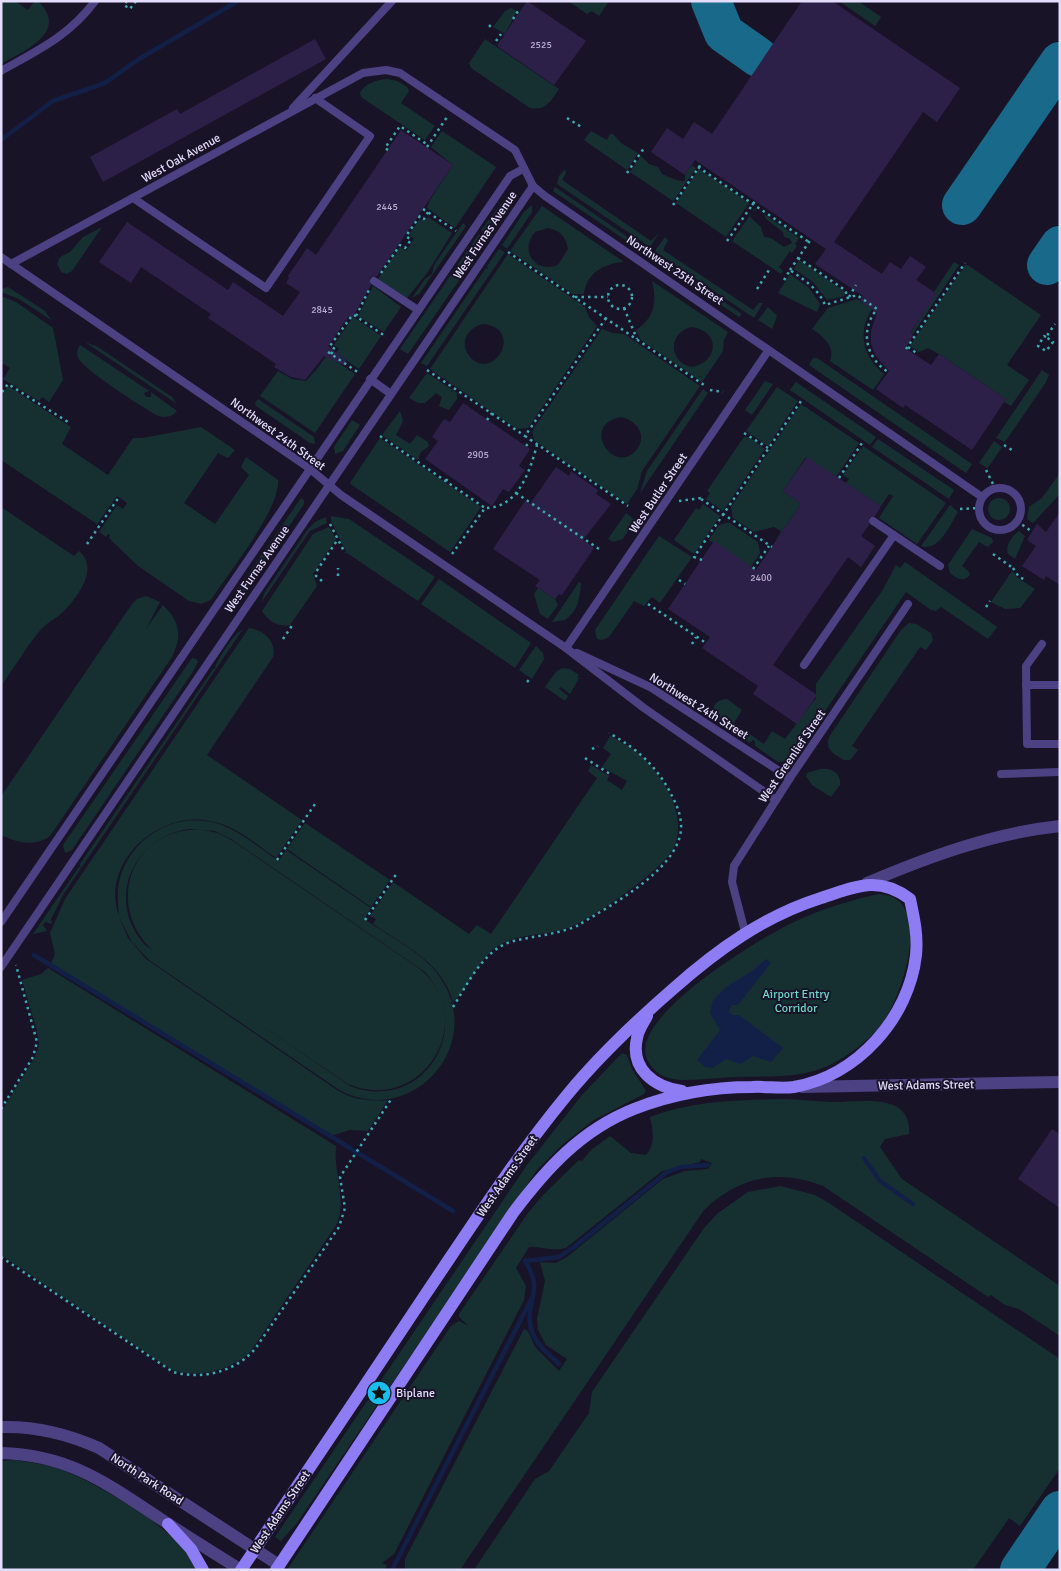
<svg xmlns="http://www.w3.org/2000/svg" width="1061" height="1571" font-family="Signika,sans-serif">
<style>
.green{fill:#163032;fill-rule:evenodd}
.water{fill:#122048}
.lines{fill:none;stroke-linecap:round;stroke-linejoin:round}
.stream{stroke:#122048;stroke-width:4.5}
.taxiway{stroke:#19698a;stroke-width:40}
.building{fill:#2d2048}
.path{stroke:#3babb2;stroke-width:2.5;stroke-dasharray:2.5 4;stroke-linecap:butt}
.lane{stroke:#4c4283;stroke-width:8}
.street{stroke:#4c4283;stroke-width:12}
.secondary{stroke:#8d7cf4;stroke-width:12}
.labels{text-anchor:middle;stroke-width:4;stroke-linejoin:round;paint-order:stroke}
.number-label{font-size:10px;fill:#b6aecf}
.street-label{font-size:12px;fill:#e4ddfc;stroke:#191328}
.park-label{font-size:12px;fill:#6dd7c9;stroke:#191328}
.poi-label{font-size:12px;fill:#e4ddfc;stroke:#191328;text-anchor:start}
</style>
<rect width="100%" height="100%" fill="#191328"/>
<g class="green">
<path d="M1,1H15L28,10L34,2L38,1C70,32 24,51 1,64Z"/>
<polygon points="568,1 609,1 599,16 592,11 587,14"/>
<polygon points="839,1 858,1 881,17 875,26"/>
<polygon points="511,8 517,11 505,34 493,27 505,11"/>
<path d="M485,39L559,89C551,101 546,111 530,108L471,68L469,63Z"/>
<path d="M388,79L397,81L407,87L409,91L401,103L435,126L425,140L361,97L360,93C364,84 378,79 388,79Z"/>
<polygon points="442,131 496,167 455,228 427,208 430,200 453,165 431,147"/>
<polygon points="591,131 607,140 610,134 613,134 621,143 638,153 627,170 584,140"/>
<path d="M641,156L649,164L658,167L662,174C669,177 678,182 685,181V175L692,165L696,168L673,201L630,172Z"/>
<polygon points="565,169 566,173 562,180 651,241 659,233 650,247 557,184 559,176"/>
<polygon points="699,169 749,203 726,237 676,203"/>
<polygon points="555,187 648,251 646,254 553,191"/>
<polygon points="505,199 509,200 509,206 489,236 481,230"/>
<polygon points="532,205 532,212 507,249 502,245 524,212"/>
<path d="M542,206L624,262C605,263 586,273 584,294H573L510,251ZM548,228C560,230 566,237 568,249L558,265C535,274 519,250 535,232Z"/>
<polygon points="755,208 757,209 752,212 750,217 761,227 764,237 771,238 784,247 792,243 790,239 784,237 783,232 766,219 764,214 799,238 795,244 797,246 792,253 790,251 779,267 783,271 781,274 732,241"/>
<polygon points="428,217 452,233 427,273 407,298 378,279 400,247 406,251 414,239 409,235 420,219 424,221"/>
<polygon points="463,223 466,226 419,294 412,298 425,279 432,274 434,265"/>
<polygon points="102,227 72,271 67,274 61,272 57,264 60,257 70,252 83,237"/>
<polygon points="479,234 487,240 408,354 400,349"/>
<polygon points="665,237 668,240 663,250 753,310 759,303 763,303 754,318 655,251"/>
<polygon points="499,249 505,252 427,366 421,363 486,268 488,269 487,266"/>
<path d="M508,254L585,307L589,317L597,326L528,428L517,429L430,369ZM483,324C525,328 494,383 470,357C458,343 468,327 483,324Z"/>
<polygon points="653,254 742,314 739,317 651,258"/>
<polygon points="799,260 844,291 845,296 827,300 813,282 794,269"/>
<polygon points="954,262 959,265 912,335 910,334 936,294 934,292"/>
<polygon points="966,264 1041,315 1007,365 1029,380 1011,406 1004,402 1006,399 939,354 928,348 919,352 910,346"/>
<polygon points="790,274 809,288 820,304 817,312 778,293"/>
<path d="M652,281L728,332L724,340L723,351L702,382L641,340L636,330C655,318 657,301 652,281ZM692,327C721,331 719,363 691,367C667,361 669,331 692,327Z"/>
<polygon points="373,286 401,307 384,332 358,316"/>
<polygon points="8,287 45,311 51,320 19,299 1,292 1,289"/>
<polygon points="1,296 16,302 53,328 63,380 49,402 42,397 39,401 3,379 10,368 1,362"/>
<path d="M857,299L872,309C857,332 863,357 884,374L873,390L830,361C836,347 823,336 812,329L828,308Z"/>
<polygon points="768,307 777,316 772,329 758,320"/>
<polygon points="353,317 381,336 359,369 336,353 339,349 334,345"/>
<path d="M602,329L613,333L624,334L700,386L642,471L637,489L627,504L534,440L532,431ZM621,417C636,420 647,434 638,448C616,479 578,425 621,417Z"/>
<polygon points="85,342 98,347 172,397 177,404"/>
<path d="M80,345L149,391L144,393L146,397H151V392L177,411C172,418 163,418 156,415C141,406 87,372 79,359C76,354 77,350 80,345Z"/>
<polygon points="327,355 355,374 315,433 260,396 278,371 292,379 306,381 317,369"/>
<polygon points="813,358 817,358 972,464 966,473 809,365"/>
<polygon points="1042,370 1049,375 1046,382 1005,442 996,438"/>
<polygon points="427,373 457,393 457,399 449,410 439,406 442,397 436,393 425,403 418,403 409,398"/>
<polygon points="765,381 773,384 752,415 745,410"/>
<polygon points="796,382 876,437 870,445 790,390"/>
<path d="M8,386L71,427L62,444L108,475L133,438H143L201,427L235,450L228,458L218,453L184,503L215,524L249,475L241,467L246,457L278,480C280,510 229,572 211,600L201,604L189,601L138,566L109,538L110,535L108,534L106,537L99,532L117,505L123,509L127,503L117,496L97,524L1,460V395Z"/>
<polygon points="777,387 798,401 768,446 746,431"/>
<polygon points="703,389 708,393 640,493 647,471"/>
<polygon points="258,399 314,437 315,444 310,443 256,406 255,403"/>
<polygon points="801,404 859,443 836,477 806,457 783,491 801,504 775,542 781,531 774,527 754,532 733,518 731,507"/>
<polygon points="400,411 403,421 396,435 410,444 417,435 428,442 429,446 421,452 418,460 382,435"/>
<polygon points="352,420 360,425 343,451 335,454 334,447"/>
<polygon points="744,437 749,437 765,449 723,511 706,499 710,493 707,491"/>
<polygon points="380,438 481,507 450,552 352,485 350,483"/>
<polygon points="878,439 954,490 949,499 872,447"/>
<polygon points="994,441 1002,447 988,468 979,463"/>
<polygon points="863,446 946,503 917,544 879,518 893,496 889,494 881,506 846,483 849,479 843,475"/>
<polygon points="1060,473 1060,494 1033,523 1027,519 1029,507 1042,498"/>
<polygon points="301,498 304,500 304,504 245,592 240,594 238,590 240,586"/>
<circle cx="999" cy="509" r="11"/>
<polygon points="703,504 720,516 694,554 674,540 696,508 699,510"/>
<path d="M950,505L958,512C950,525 939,552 921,546Z"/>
<path d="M1,507L74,556L79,551C99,568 79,595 64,611C56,619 45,623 38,633C24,650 14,668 1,686Z"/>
<polygon points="626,513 635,520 623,539 613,542 608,539"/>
<polygon points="331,516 349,519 435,577 418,601 347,553 331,521"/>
<polygon points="326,517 327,523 310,531 261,603 265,592 308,529 315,522"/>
<polygon points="726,523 730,523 758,542 760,553 751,567 709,540 719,525"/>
<path d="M329,527L336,539L313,574L317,586L290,625C279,628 267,620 262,611L313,534Z"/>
<path d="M972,529L992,538L993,542L988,547L979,542L962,566L969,572L970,575C963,583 956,578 950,573L948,565Z"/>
<path d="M1019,531L1025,536L1015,559L1008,554C1005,545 1012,536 1019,531Z"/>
<polygon points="659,536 692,557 660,603 652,597 644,606 634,601 609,637 602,640 597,639 595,630"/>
<path d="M905,562L1026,647L997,627L988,639L941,607L936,611L931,610L906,592L791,761L778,762L755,746V742L753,740L750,743C740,736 707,720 714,706C717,701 722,699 727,699L742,710L734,723L764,744L772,731L785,739L816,698V684L882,591L896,565L900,568Z"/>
<polygon points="1012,571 1018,578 1035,589 1020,608 1005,609 991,602"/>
<polygon points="439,579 531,643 515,668 421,604"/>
<path d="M579,582L581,584C579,600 579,609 565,620L552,622Z"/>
<polygon points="538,588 555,599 558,605 548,619 540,614 534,594"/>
<path d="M146,596L160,602L146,629L163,605C179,621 183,634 172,657L50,836C35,847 18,843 1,835L2,795L132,604L137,599Z"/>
<path d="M909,623L916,624L931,633L933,640L926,650L920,647L852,746L858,750L850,760H844C834,754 825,750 829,737L901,630Z"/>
<path d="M249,628C264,630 277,642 273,657L207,755L302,820L276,858C256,844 235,825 210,821C158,810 100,863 119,916C118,905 117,894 119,882C129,839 173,811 216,823C239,830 259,848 279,861L286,850L371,908L364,919C390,937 427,954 443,982C484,1051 407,1129 338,1089L149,960L132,942L119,917L128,938L146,959L334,1088C350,1099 368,1102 388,1100L368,1131L350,1130L334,1135L326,1133L51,963L55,954L50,933L65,899ZM189,829L215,831L231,839L425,972C476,1029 423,1114 350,1086L145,945C105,901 132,837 189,829Z"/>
<path d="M243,629L63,895L51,919L52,924L45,922L43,925L47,931L33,934L79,867L81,868L80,864L214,668L216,669L215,666C222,655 231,636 243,629Z"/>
<polygon points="536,646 543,653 544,659 532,679 519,670"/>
<polygon points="192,658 196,659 198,662 192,673 72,850 65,853 63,845"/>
<polygon points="562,668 570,669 579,675 577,677 579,678 570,694 561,687 559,689 568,696 565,701 545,687 556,672"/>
<path d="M610,736C617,740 626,744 633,749C660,770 689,813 674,847C663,870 597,915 573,926C550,936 522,932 500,945C477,958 471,987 453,1002C443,963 404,945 373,924L376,919L370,916L393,882L469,934L477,925L491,934L597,778L588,771L591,765L609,776L607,780L622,790L627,781L602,767L611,754L603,748Z"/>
<path d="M820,769C831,768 841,772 840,785L831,797L812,785L806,776L807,773Z"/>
<polygon points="305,823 390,880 371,907 287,849"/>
<path d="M203,830L218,833L233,841L417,967C482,1015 424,1116 348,1084L161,957C101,914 127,825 203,830Z"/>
<path d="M879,894C936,897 902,998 881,1025C868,1041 848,1056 830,1065C800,1079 766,1076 733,1077C715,1078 697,1080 680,1080C664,1078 654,1074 647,1059C628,1017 763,936 796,921C822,909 851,900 879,894Z"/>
<path d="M48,968L336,1146C333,1173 347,1197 337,1224L251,1351C232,1370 199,1379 172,1370L1,1255V1112L35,1057L39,1045L37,1031L22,980L41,974Z"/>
<polygon points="622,1053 627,1055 632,1069 646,1091 644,1094 594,1120 564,1143 537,1170 297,1523 281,1541 275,1537 527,1165 582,1095"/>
<path d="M787,1099C801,1100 816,1101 830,1102C857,1103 912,1090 909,1134L885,1139L880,1147L902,1179L1060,1286V1336L1019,1309L1005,1305L991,1295L988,1297L823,1186C778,1168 739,1177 704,1210L460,1570H405V1559L524,1329L528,1331L535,1347L559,1371L567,1359L546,1345L538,1330L537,1319L545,1281L540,1262L556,1263L567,1257L663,1179L685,1171L708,1169L712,1163L701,1159L700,1162L662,1171L566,1248C550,1252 538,1245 529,1247L516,1268L526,1286L524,1300L394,1554L382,1563L387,1565L385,1570H287L451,1326L459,1321L469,1326L459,1317V1314L528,1213L544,1194L579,1160L582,1161L591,1150L610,1136L631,1153L646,1155C656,1143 653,1131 650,1117C694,1100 741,1100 787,1099Z"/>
<polygon points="781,1186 815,1195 829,1203 1060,1359 1060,1468 1020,1526 1009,1518 973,1570 474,1570 535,1479 549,1471 589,1413 592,1392 704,1228 718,1213 748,1192"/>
<path d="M15,1460C30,1463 46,1464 60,1469C95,1482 186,1533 196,1570H1V1461Z"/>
</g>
<polygon class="water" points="766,959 771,963 738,1005 732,1005 729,1011 732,1015 739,1015 783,1048 771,1062 753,1056 741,1064 726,1059 713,1068 705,1067 697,1060 720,1030 710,1013 713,1000 726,987 752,971"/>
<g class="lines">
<g class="stream">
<polyline points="1,140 53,101 105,83 139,59 238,1"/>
<polyline points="34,955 453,1211"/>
<polyline points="864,1158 880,1181 913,1204"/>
<polyline points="525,1261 559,1257 574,1247 667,1172 681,1167 708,1165"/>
<path d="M525,1261C544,1291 527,1295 530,1324C532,1341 547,1353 559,1364"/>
<polyline points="392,1570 533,1296"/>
</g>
<g class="taxiway">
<polyline points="711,1 724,33 758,57"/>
<polyline points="962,205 1060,62"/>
<polyline points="1047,265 1060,246"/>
<polyline points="1020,1570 1060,1511"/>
</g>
</g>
<g class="building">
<polygon points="527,1 586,41 554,85 497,46"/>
<polygon points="802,1 832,1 960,88 937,122 923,112 834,242 882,274 890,262 901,269 910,256 926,267 916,280 937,294 910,333 913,336 905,348 931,365 939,354 1006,399 972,450 905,405 903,408 876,389 889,371 876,356 871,344 871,331 877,313 860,301 863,296 815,264 826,249 695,160 685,175 651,152 667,128 683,139 694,122 712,134"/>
<polygon points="315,39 326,59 103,182 90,157 177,109 180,114"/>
<polygon points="401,130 453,165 377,276 370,278 371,285 352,318 349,316 328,346 347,361 345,366 324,356 305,380 291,377 274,367 276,364 208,318 211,314 141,267 131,283 99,262 127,222 228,290 233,282 283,316 300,292 286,283 289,278 288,276 307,248 316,255"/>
<polygon points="463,403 530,449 519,466 525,470 509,492 503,489 492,506 425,459 438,441 432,437 444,419 450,422"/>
<polygon points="807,457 881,506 875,516 869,518 869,525 861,536 875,546 861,567 848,557 773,665 817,695 797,724 753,694 758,686 702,648 710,637 668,609 714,541 756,570 801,504 783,491"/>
<polygon points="556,467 569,476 571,471 598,490 596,494 611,504 583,540 594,548 562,595 559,594 555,599 535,586 540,580 493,549 525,501 530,504"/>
<polygon points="1060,512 1060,585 1046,576 1044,580 1022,566 1036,546 1027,540 1037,524 1046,532"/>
<polygon points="1052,1129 1060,1134 1060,1208 1018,1179"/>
</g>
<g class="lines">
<g class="path">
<polyline points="127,1 124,5 130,9 136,1"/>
<polyline points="513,19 520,8"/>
<polyline points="489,25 492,28"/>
<polyline points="496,41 501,34"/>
<polyline points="567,118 583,128"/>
<polyline points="427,147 447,117"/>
<polyline points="388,150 385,148 400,126 428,145"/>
<polyline points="698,167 809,242"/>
<polyline points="627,173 644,148"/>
<polyline points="673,205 701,164"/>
<polyline points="423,209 456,231"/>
<polyline points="727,241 755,201"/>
<polyline points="508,252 704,385"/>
<polyline points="798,258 845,290 848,298"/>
<polyline points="790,270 811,239"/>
<polyline points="381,273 400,245 405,248 411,240 406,236 420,216 424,219 428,212"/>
<path d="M784,280L790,270C804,280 818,288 825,305L857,295L877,309C860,330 865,357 888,372"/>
<circle cx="620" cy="297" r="12"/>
<polyline points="757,289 769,270"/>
<polyline points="575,297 608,297"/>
<polyline points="849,297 856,285"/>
<polyline points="624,308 637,339"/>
<polyline points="354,315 385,336"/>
<polyline points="356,316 369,290"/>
<polyline points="606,318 525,436 628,506"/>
<polyline points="1046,337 1044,336 1038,346 1046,351 1053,342 1046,337 1055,324"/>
<polyline points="908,347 918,354"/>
<polyline points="906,349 965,263"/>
<polyline points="328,352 359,373"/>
<polyline points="331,354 335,349 330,346 351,317"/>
<polyline points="427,370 525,436"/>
<polyline points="710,390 723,392"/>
<polyline points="2,392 8,384 68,422"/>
<polyline points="487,420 492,413"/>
<polyline points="744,433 768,448"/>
<polyline points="380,436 485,508"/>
<polyline points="1004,445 1015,452"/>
<polyline points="526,446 531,440"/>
<polyline points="986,470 995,488"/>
<polyline points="839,478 862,443"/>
<polyline points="446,481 449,476"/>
<polyline points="516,493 599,549"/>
<polyline points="701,499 772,547"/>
<polyline points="679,501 701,498"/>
<polyline points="960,509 978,508"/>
<polyline points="1017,521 1031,531"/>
<polyline points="330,524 345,553"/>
<polyline points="87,544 119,497"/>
<path d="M452,554L485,508C519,508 530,470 537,445"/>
<polyline points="993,554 1013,568"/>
<polyline points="702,560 694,557 801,401"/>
<polyline points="1013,568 1019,577 1026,580"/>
<polyline points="753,569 769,546"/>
<polyline points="338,576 338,568"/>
<polyline points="679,580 685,584"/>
<polyline points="322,581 316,576 316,572 338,539"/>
<polyline points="648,604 706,643"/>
<polyline points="986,607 990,601"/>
<polyline points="283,639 293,624"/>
<polyline points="692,644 696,637"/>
<polyline points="527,682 529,680"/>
<polyline points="592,749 598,746"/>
<polyline points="585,758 610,774"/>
<polyline points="277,860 315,804"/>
<polyline points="365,920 397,873"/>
<path d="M453,1007C467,985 483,951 510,942C532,936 555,935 577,926C609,906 677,871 681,830C682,817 677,805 671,794C657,766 636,748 609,733"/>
<polyline points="1,1109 33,1057 37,1042 16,965"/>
<path d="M1,1257L173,1372C202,1380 235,1372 255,1349L339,1227L345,1208L340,1177L392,1098"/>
</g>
<g class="lane">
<path d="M1,71C38,50 69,36 95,1"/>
<polyline points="293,108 392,1"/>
<polyline points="133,198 266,288 370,136 315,98"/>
<polyline points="1,257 309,468 341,495 566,648 644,708 776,800"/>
<polyline points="11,264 363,73 386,70 400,73 515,150 533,186 545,196 982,497"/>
<polyline points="374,281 418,310"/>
<polyline points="370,379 391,394"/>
<circle cx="1000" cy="509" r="21"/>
<polyline points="873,521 940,566"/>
<polyline points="1042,644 1026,666 1027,744 1060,744"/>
<polyline points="566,648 768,351"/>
<polyline points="577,653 650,687 790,778"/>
<polyline points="804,665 894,535"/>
<polyline points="1026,685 1060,685"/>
<polyline points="1001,774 1060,772"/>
<polyline points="1,922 510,176 523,169"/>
<polyline points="745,932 732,882 734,866 790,778 908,604"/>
<polyline points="1,967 533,186"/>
</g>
<g class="street">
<path d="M867,883C928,857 993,833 1060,826"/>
<polyline points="802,1087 1060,1082"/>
<path d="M1,1427C35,1426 68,1434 99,1448L279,1565"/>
<path d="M1,1453C73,1455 110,1486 167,1523C191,1539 216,1554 241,1570"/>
</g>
<g class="secondary">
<path d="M647,1016C644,1022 638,1030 637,1038C630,1069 654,1087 682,1091"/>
<polyline points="168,1524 191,1549 203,1570"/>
<path d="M241,1570C303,1478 364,1387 425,1295C471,1227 515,1158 567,1095C599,1056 635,1022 673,989C717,950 764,916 821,898C855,887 878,875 910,899C914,918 918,935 916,955C909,1018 857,1076 794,1087C780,1089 766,1086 752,1087C711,1087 672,1094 634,1109C581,1130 546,1169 513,1213L276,1570"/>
</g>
</g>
<defs>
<g id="sight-disc" transform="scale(1.25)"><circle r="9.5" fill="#19bfec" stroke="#191328"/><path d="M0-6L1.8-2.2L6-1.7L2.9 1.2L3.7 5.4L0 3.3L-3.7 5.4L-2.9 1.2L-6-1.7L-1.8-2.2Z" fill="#111"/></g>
</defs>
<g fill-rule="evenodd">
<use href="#sight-disc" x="379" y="1393"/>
</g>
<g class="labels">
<g class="number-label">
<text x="541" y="48">2525</text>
<text x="387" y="210">2445</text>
<text x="322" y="313">2845</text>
<text x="478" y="458">2905</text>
<text x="761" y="581">2400</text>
</g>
<g class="street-label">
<text transform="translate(181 158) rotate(-29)" y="4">West Oak Avenue</text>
<text transform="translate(485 235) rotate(-56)" y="4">West Furnas Avenue</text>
<text transform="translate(675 270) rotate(34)" y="4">Northwest 25th Street</text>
<text transform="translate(278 434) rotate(36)" y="4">Northwest 24th Street</text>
<text transform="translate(658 493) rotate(-56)" y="4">West Butler Street</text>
<text transform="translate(257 569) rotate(-55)" y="4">West Furnas Avenue</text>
<text transform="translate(699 706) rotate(32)" y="4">Northwest 24th Street</text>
<text transform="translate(792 756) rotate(-56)" y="4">West Greenlief Street</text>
<text transform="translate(926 1085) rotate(-1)" y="4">West Adams Street</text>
<text transform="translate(507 1176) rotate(-55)" y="4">West Adams Street</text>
<text transform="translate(147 1479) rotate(33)" y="4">North Park Road</text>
<text transform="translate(280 1512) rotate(-56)" y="4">West Adams Street</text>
</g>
<g class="park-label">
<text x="796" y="998">Airport Entry<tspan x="796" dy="14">Corridor</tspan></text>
</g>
<g class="poi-label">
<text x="396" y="1397">Biplane</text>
</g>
</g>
<rect width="1061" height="1571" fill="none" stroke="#e4ddfc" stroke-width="5"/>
</svg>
